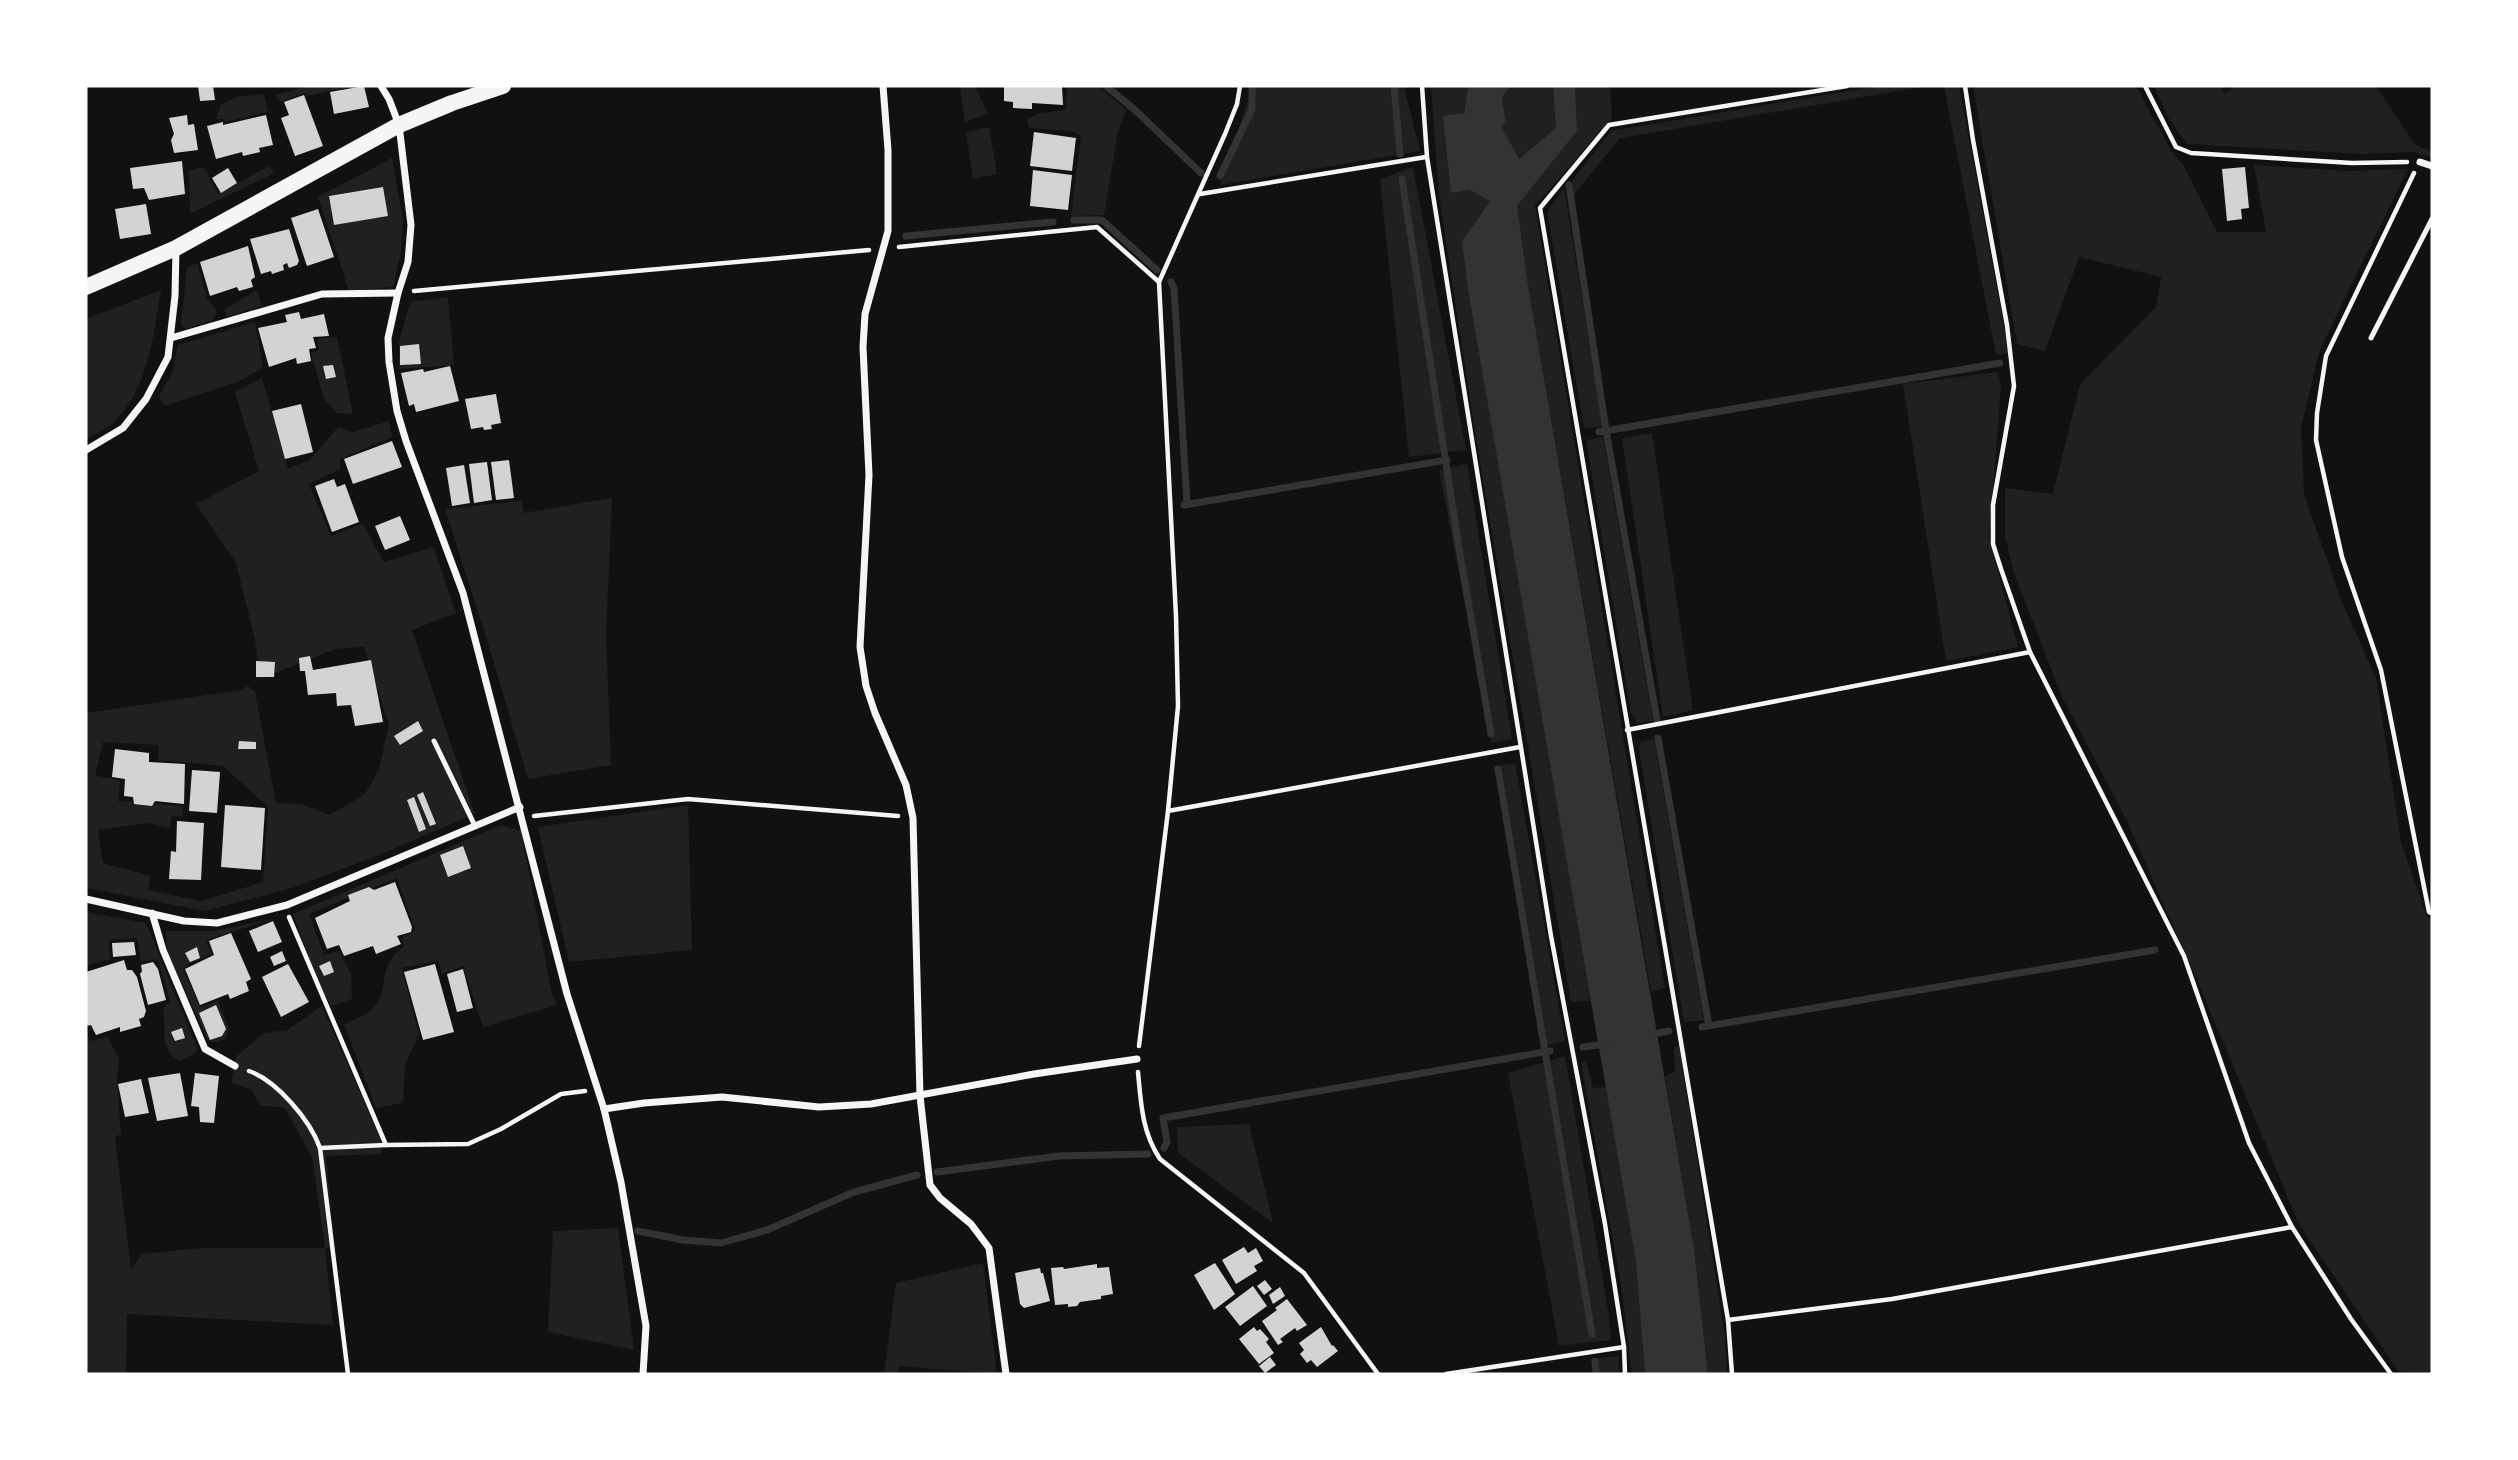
<svg xmlns="http://www.w3.org/2000/svg" width="2518" height="1460" font-family="Signika,sans-serif">
<style>
.green{fill:#202020;fill-rule:evenodd}
.water{fill:#333}
.lines{fill:none;stroke-linecap:round;stroke-linejoin:round}
.stream{stroke:#333;stroke-width:7}
.building{fill:#d3d3d3}
.path{stroke:#f5f5f5;stroke-width:4.5}
.service{stroke:#f5f5f5;stroke-width:5}
.minor{stroke:#f5f5f5;stroke-width:7}
.primary{stroke:#f5f5f5;stroke-width:16}
</style>
<rect width="100%" height="100%" fill="#111"/>
<g class="green">
<polygon points="309,86 355,86 307,96 305,93 280,102 275,95"/>
<polygon points="960,86 975,86 988,114 965,122"/>
<polygon points="1067,86 1098,86 1126,110 1118,131 1104,215 1071,216 1081,135 1069,131 1029,128 1027,119 1040,113 1066,110"/>
<polygon points="1253,86 1404,86 1420,151 1220,185"/>
<polygon points="1431,86 1468,87 1451,193 1469,190 1490,201 1462,241 1468,290 1591,1001 1571,1002 1476,438 1439,196"/>
<polygon points="1510,86 1553,86 1557,128 1519,159 1500,126 1506,123 1502,97"/>
<polygon points="1575,86 1610,86 1612,118 1535,206 1665,988 1651,992 1528,285 1517,206 1577,131"/>
<polygon points="1878,86 1929,86 1620,138 1573,196 1572,181 1611,131"/>
<polygon points="1944,86 1959,86 2009,353 1996,355"/>
<polygon points="1973,86 2136,86 2172,152 2184,166 2217,232 2266,232 2254,165 2348,171 2408,169 2319,352 2301,428 2304,494 2341,600 2376,678 2401,842 2427,917 2432,920 2432,1373 2398,1371 2299,1224 2195,975 2125,817 2063,699 2014,574 2005,536 2005,488 2053,494 2080,384 2156,307 2161,277 2079,257 2045,351 2017,344"/>
<polygon points="2154,86 2219,86 2225,94 2235,86 2376,86 2415,145 2432,151 2432,157 2411,152 2361,154 2187,144 2169,119"/>
<polygon points="264,94 268,112 225,122 224,119 216,119 221,104 237,97"/>
<polygon points="989,127 997,174 973,179 966,132"/>
<path d="M392,158L403,220L401,252L393,287L349,291L318,197ZM383,187L388,216L334,225L329,196Z"/>
<polygon points="269,166 274,173 190,214 189,170 204,167 218,194"/>
<polygon points="1413,167 1466,450 1409,457 1380,179"/>
<polygon points="1564,188 1603,427 1584,428 1547,212"/>
<polygon points="197,263 207,298 217,311 213,320 186,329 181,324 187,267"/>
<path d="M161,290C154,332 149,385 118,418C110,427 97,434 86,439V319Z"/>
<polygon points="257,290 262,306 226,317 225,309"/>
<polygon points="448,297 454,365 399,369 399,342 410,302"/>
<polygon points="255,322 263,368 237,382 164,406 159,396 173,370 178,345"/>
<polygon points="337,337 353,414 337,413 324,399 311,353 319,350 317,339"/>
<polygon points="1998,372 2001,388 1989,538 2018,647 1946,661 1903,384"/>
<path d="M262,378L288,468L309,461L338,427L353,432L389,421L392,437L340,459V469L309,484L331,536L363,524L384,562L434,547L456,613L412,630L475,814L379,855L292,888L205,911L86,888V713L241,690L248,686L255,692L276,803L301,804L330,815L365,794L379,769L389,725L364,647L335,649L260,679L255,640L236,563L196,504L259,471L235,392ZM103,742L159,745L158,760L223,766L268,807L263,882L202,901L148,890L151,876L103,863L98,830L147,823L169,828L172,816L182,817L183,806L118,801L120,780L95,776Z"/>
<polygon points="1652,433 1693,710 1663,717 1622,438"/>
<polygon points="1603,437 1653,721 1638,723 1631,713 1586,440"/>
<polygon points="1467,464 1512,739 1492,743 1439,470"/>
<polygon points="612,498 606,634 611,765 528,779 491,653 445,509 521,501 524,513"/>
<polygon points="1654,739 1704,1020 1684,1022 1639,749 1640,742"/>
<polygon points="1515,763 1565,1041 1543,1046 1497,766"/>
<polygon points="688,805 692,950 569,962 538,827"/>
<path d="M501,825L521,831L552,995L557,1005L483,1027L463,966L442,974L438,961L402,968L419,1035L405,1065L403,1103L376,1108L344,1024C353,1020 366,1016 373,1008C392,987 374,970 404,946L402,938L415,930L397,878L309,914L324,955L339,951L351,974L352,999L331,1006L313,971L293,914Z"/>
<path d="M86,912L146,923L198,1050L191,1056L180,1061C158,1050 167,1028 163,1008L170,1001L158,959L141,962L137,938L109,940L110,959L86,966Z"/>
<polygon points="276,918 206,940 212,954 188,964 183,969 200,1007 218,1001 229,1028 226,1039 217,1042 208,1041 168,953 166,931 213,931"/>
<polygon points="322,1006 381,1140 382,1154 326,1156 335,1249 325,1248 333,1325 127,1314 126,1374 86,1374 86,1030 90,1041 108,1037 119,1059 117,1079 121,1134 115,1137 131,1270 142,1254 200,1248 325,1248 312,1157 285,1108 260,1105 251,1089 231,1083 236,1057 264,1033 287,1030"/>
<polygon points="1679,1045 1725,1337 1727,1374 1708,1374 1694,1248 1665,1076 1675,1072 1674,1047"/>
<polygon points="1565,1056 1609,1316 1611,1340 1559,1346 1508,1073"/>
<polygon points="1586,1061 1593,1088 1606,1087 1636,1262 1645,1374 1632,1374 1622,1290 1581,1063"/>
<polygon points="1249,1124 1273,1223 1178,1153 1177,1127"/>
<polygon points="618,1228 634,1350 548,1332 553,1231"/>
<polygon points="983,1263 997,1374 899,1366 897,1374 884,1374 896,1283"/>
<polygon points="1619,1356 1619,1374 1594,1374 1594,1359"/>
</g>
<polygon class="water" points="1461,86 1510,86 1502,97 1506,123 1501,126 1519,159 1556,128 1553,86 1575,86 1577,131 1517,206 1528,285 1694,1248 1708,1374 1645,1374 1636,1262 1468,290 1462,241 1490,201 1469,190 1451,193 1443,116 1464,113 1468,88"/>
<g class="lines">
<g class="stream">
<polyline points="1106,86 1135,110 1201,173"/>
<polyline points="1394,86 1400,154"/>
<polyline points="1220,176 1252,109 1252,86"/>
<polyline points="1402,179 1459,548 1491,734"/>
<polyline points="1569,185 1606,430 1657,720"/>
<polyline points="1074,220 1102,220 1157,270"/>
<polyline points="906,236 1053,222"/>
<polyline points="1171,282 1174,288 1187,504"/>
<polyline points="1599,432 2000,363"/>
<polyline points="1184,505 1447,460"/>
<polyline points="1658,738 1709,1026"/>
<polyline points="1498,769 1592,1334"/>
<polyline points="1702,1027 2155,950"/>
<polyline points="1653,1034 1669,1031"/>
<polyline points="1583,1047 1606,1044"/>
<polyline points="1164,1148 1167,1142 1163,1118 1550,1051"/>
<polyline points="937,1172 1059,1156 1148,1154"/>
<polyline points="638,1231 683,1240 721,1243 767,1230 854,1192 917,1175"/>
<polyline points="1595,1361 1596,1374"/>
</g>
</g>
<g class="building">
<polygon points="198,86 213,86 215,100 200,101"/>
<polygon points="364,86 369,107 334,114 330,92"/>
<polygon points="1004,86 1062,86 1063,105 1032,103 1032,109 1013,108 1013,102 1004,101"/>
<polygon points="304,95 323,146 295,156 281,118 289,115 284,102"/>
<polygon points="187,115 188,125 194,124 198,150 174,153 171,140 174,134 169,118"/>
<polygon points="266,115 273,145 259,148 260,152 243,156 242,152 216,159 207,126 223,122 223,125"/>
<polygon points="1034,132 1076,138 1072,171 1030,166"/>
<polygon points="182,161 185,194 149,200 144,188 133,189 130,168"/>
<polygon points="2245,167 2249,208 2241,209 2242,219 2227,221 2222,169"/>
<polygon points="228,168 237,183 221,193 212,178"/>
<polygon points="1033,170 1072,175 1068,210 1030,206"/>
<polygon points="383,187 388,216 334,225 329,196"/>
<polygon points="146,204 151,234 120,239 115,209"/>
<polygon points="318,209 334,257 307,266 291,218"/>
<polygon points="289,229 299,261 297,265 289,268 287,263 283,265 284,270 272,274 271,271 261,274 250,239"/>
<polygon points="248,246 255,277 251,280 253,287 239,291 237,287 210,296 200,262"/>
<polygon points="299,312 301,319 324,314 329,336 313,337 316,348 309,349 311,361 297,364 296,358 269,367 258,328 287,322 285,315"/>
<polygon points="419,344 421,364 400,365 400,346"/>
<polygon points="333,365 336,377 326,379 323,366"/>
<polygon points="450,366 459,401 416,412 414,404 409,406 401,373 423,369 424,372"/>
<polygon points="496,394 501,423 491,425 492,429 484,430 483,427 471,429 465,399"/>
<polygon points="301,404 313,452 285,459 272,411"/>
<polygon points="392,441 402,467 353,484 344,459"/>
<polygon points="509,460 514,498 496,500 491,462"/>
<polygon points="487,462 492,500 474,503 469,464"/>
<polygon points="464,465 470,503 452,506 446,468"/>
<polygon points="334,479 337,487 345,484 359,522 332,532 315,486"/>
<polygon points="400,516 410,540 385,550 375,526"/>
<polygon points="310,656 313,670 371,660 383,722 355,726 351,705 337,706 336,693 308,695 305,671 300,671 299,658"/>
<polygon points="256,661 275,662 274,677 256,677"/>
<polygon points="418,721 423,731 400,745 394,736"/>
<polygon points="239,741 256,742 256,749 238,749"/>
<polygon points="115,749 149,753 149,762 185,764 184,804 155,801 152,806 134,804 133,797 124,796 125,779 112,777"/>
<polygon points="192,770 220,772 217,813 189,811"/>
<polygon points="423,792 436,824 430,826 417,795"/>
<polygon points="414,797 426,829 419,832 407,800"/>
<polygon points="225,805 265,808 261,870 221,867"/>
<polygon points="177,821 204,823 201,880 169,879 171,851 176,852"/>
<polygon points="463,846 471,868 448,877 440,855"/>
<polygon points="395,882 412,927 411,932 397,936 401,944 376,954 373,946 344,956 339,945 327,949 315,918 350,901 348,895 369,887 374,890"/>
<polygon points="273,921 282,942 258,952 249,931"/>
<polygon points="231,933 251,979 246,982 249,991 230,999 228,994 200,1005 185,969 214,955 209,941"/>
<polygon points="134,942 136,955 113,957 112,943"/>
<polygon points="197,947 200,958 190,962 185,953"/>
<polygon points="282,951 286,961 274,966 270,957"/>
<polygon points="124,960 127,970 132,970 137,977 146,1011 144,1017 139,1019 141,1026 120,1032 120,1027 96,1035 91,1025 86,1026 86,972"/>
<polygon points="330,961 334,972 324,976 319,966"/>
<polygon points="153,962 158,969 166,1000 148,1005 140,974 142,971 141,965"/>
<polygon points="288,964 309,1002 281,1017 262,977"/>
<polygon points="435,964 454,1032 423,1040 404,972"/>
<polygon points="463,969 473,1008 457,1012 447,974"/>
<polygon points="216,1005 226,1029 222,1036 210,1040 199,1013"/>
<polygon points="182,1028 185,1038 175,1041 171,1032"/>
<polygon points="180,1073 188,1116 157,1121 148,1078"/>
<polygon points="195,1073 219,1076 214,1123 200,1122 199,1107 191,1106"/>
<polygon points="141,1079 149,1113 125,1117 118,1084"/>
<polygon points="1244,1247 1248,1253 1256,1248 1263,1261 1254,1266 1257,1271 1236,1284 1222,1260"/>
<polygon points="1215,1263 1235,1294 1214,1310 1194,1275"/>
<polygon points="1097,1264 1097,1268 1109,1267 1113,1294 1101,1296 1101,1299 1080,1302 1077,1306 1068,1307 1068,1304 1055,1305 1051,1268 1063,1267 1064,1269"/>
<polygon points="1040,1268 1041,1273 1043,1273 1050,1301 1024,1308 1020,1304 1015,1273"/>
<polygon points="1265,1280 1272,1289 1264,1295 1257,1286"/>
<polygon points="1253,1286 1267,1306 1240,1326 1225,1307"/>
<polygon points="1280,1287 1285,1296 1273,1304 1269,1295"/>
<polygon points="1287,1299 1307,1325 1297,1331 1295,1328 1280,1339 1283,1342 1278,1345 1262,1321 1277,1310 1275,1308"/>
<polygon points="1254,1327 1257,1331 1260,1329 1269,1339 1266,1342 1274,1353 1259,1364 1239,1339"/>
<polygon points="1321,1327 1332,1346 1333,1345 1338,1351 1317,1367 1311,1360 1307,1363 1300,1354 1304,1350 1299,1343"/>
<polygon points="1270,1357 1276,1365 1265,1373 1259,1366"/>
</g>
<g class="lines">
<g class="path">
<polyline points="1422,86 1427,157 1551,936 1605,1224 1624,1347 1625,1374"/>
<polyline points="1965,86 1973,140 2007,325 2014,386 1993,505 1993,544 2001,569 2030,652 2184,956 2249,1143 2292,1227 2351,1319 2391,1374"/>
<polyline points="2145,86 2176,147 2191,153 2352,163 2407,162"/>
<polyline points="2414,173 2326,356 2317,413 2316,440 2342,557 2381,670 2429,912 2432,913"/>
<polyline points="1200,194 1426,157"/>
<polyline points="899,247 1097,227 1159,282"/>
<polyline points="414,291 869,250"/>
<polyline points="1627,730 2030,652"/>
<polyline points="1168,811 1520,747"/>
<polyline points="534,816 688,799 898,816"/>
<polyline points="289,917 386,1145"/>
<polyline points="1139,1046 1168,811 1178,706 1176,616 1159,282 1225,134 1237,104 1240,86"/>
<path d="M249,1071C277,1081 310,1120 320,1148L386,1145L468,1144L501,1129L561,1094L585,1091"/>
<path d="M1138,1072C1141,1104 1142,1132 1160,1159L1304,1273L1378,1374"/>
<polyline points="320,1148 348,1374"/>
<polyline points="1728,1320 1892,1299 2292,1227"/>
<polyline points="1446,1374 1624,1347"/>
<polyline points="1732,1374 1728,1320 1540,208 1609,125 1847,86"/>
</g>
<g class="service">
<polyline points="2371,338 2432,219"/>
<polyline points="434,741 475,826"/>
</g>
<g class="minor">
<polyline points="381,86 389,99 399,125 411,225 408,262 398,293 388,338 389,362 397,411 406,441 463,593 567,994 604,1109 621,1182 646,1326 643,1374"/>
<polyline points="883,86 888,150 888,231 865,314 863,347 869,475 860,647 866,686 875,713 906,785 913,818 920,1096 930,1185 940,1198 971,1224 989,1248 1006,1374"/>
<polyline points="2420,162 2432,166"/>
<polyline points="171,338 322,294 398,293"/>
<polyline points="86,450 123,428 146,399 168,357 175,296 176,248"/>
<polyline points="86,899 184,921 217,923 287,905 520,807"/>
<polyline points="152,913 163,950 205,1049 235,1066"/>
<polyline points="604,1109 644,1103 722,1097 819,1107 871,1104 1034,1074 1137,1059"/>
</g>
<polyline class="primary" points="86,287 176,248 399,125 452,103 503,86"/>
</g>
<rect width="2518" height="1460" fill="none" stroke="#ffffff" stroke-width="175"/>
</svg>
